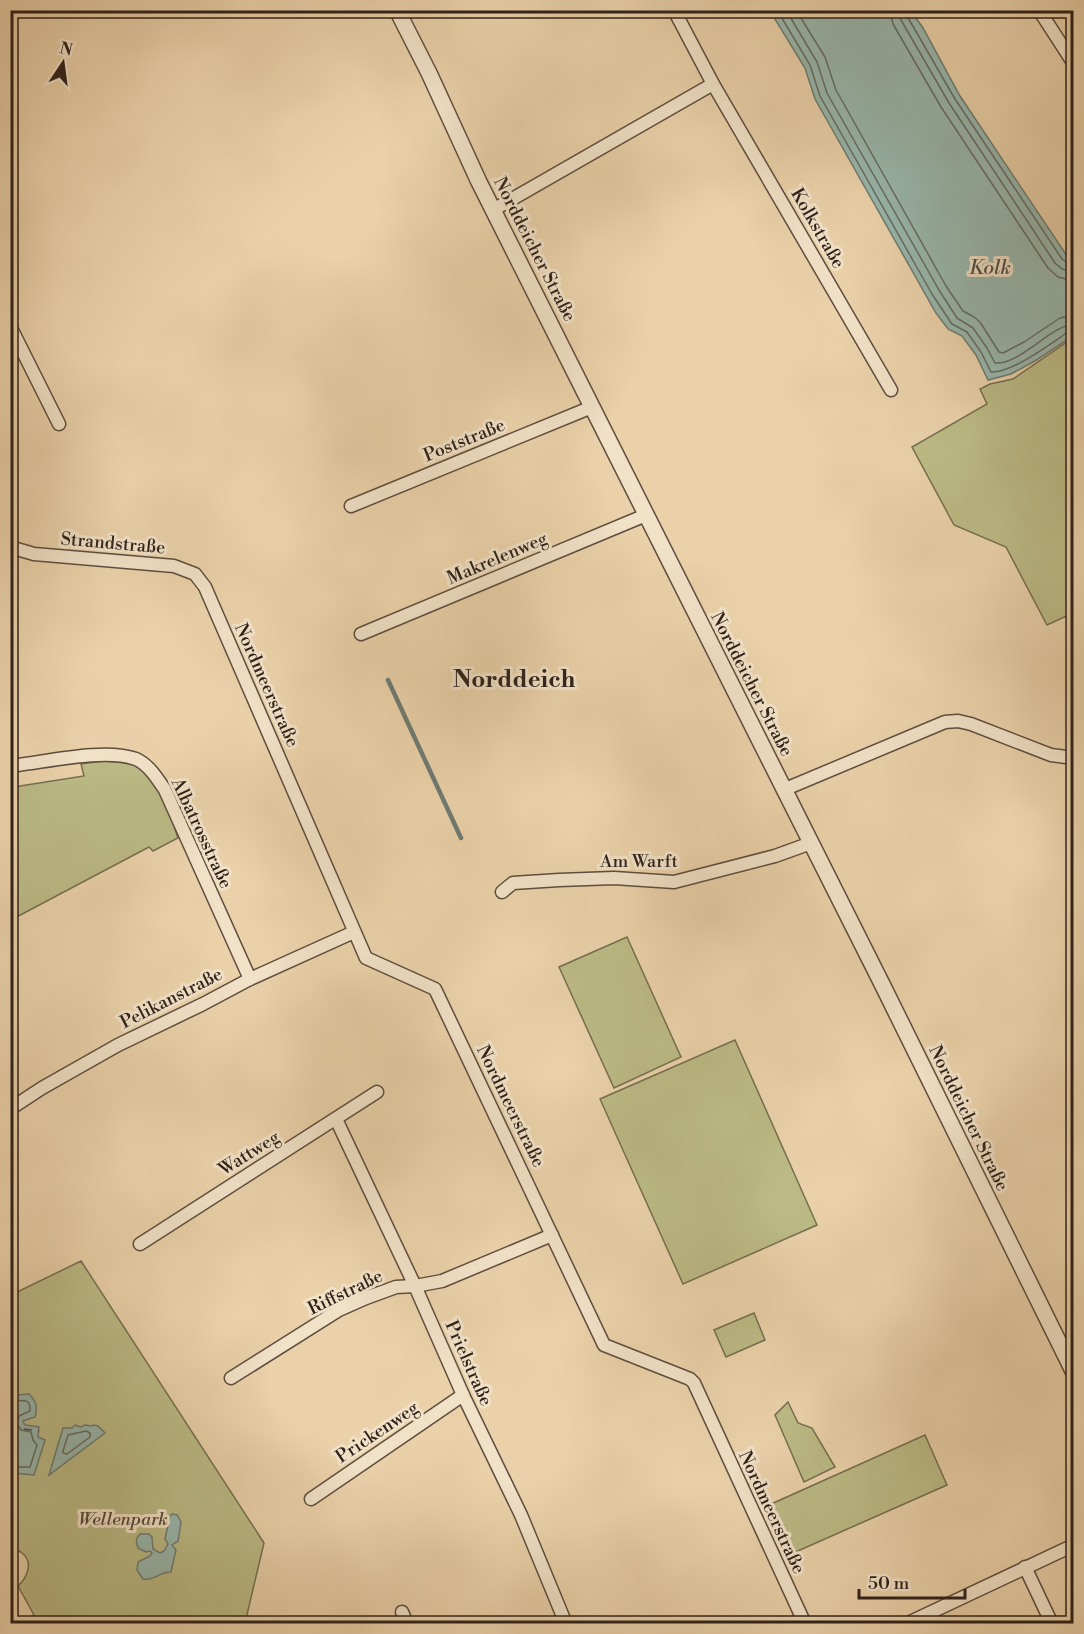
<svg xmlns="http://www.w3.org/2000/svg" width="1084" height="1634" font-family="'Libre Bodoni',serif">
<style>
.green{fill:#bbba85;stroke:#756e50;stroke-width:1.5}
.water{fill:#98b7ad;stroke:#6e7b72;stroke-width:1.5}
.lines{fill:none;stroke-linecap:round;stroke-linejoin:round}
.shore{stroke:#646c64;stroke-width:1.5}
.stream{stroke:#6e7b72;stroke-width:4.5}
.ferry{stroke:#4e4e46;stroke-width:1.5;stroke-dasharray:8 6;stroke-linecap:butt}
.minor-casing{stroke:#5e4d3e;stroke-width:15}
.tertiary-casing{stroke:#5e4d3e;stroke-width:18}
.minor{stroke:#f1e1c7;stroke-width:12}
.tertiary{stroke:#f1e1c7;stroke-width:15}
.labels{text-anchor:middle;stroke-width:6;stroke-linejoin:round;paint-order:stroke}
.street-label{font-size:18px;fill:#2f211a;stroke:#f1e1c7}
.park-label{font-size:18px;font-style:italic;fill:#524735;stroke:#f1e1c7}
.water-label{font-size:20px;font-style:italic;fill:#4e4e46;stroke:#f1e1c7}
.district-label{font-size:24px;font-weight:bold;fill:#2f211a;stroke:#f1e1c7}
</style>
<rect width="100%" height="100%" fill="#ead1a9"/>
<filter id="stains"><feTurbulence type="fractalNoise" baseFrequency=".00333" numOctaves="4"/><feColorMatrix values="0 0 0 0 .2 0 0 0 0 .09 0 0 0 0 .02 0 0 0 .5 -.17"/></filter>
<radialGradient id="worn" r=".72"><stop offset=".6" stop-color="#630" stop-opacity="0"/><stop offset="1" stop-color="#630" stop-opacity=".3"/></radialGradient>
<g class="green">
<polygon points="1073,338 1073,613 1047,625 1006,547 954,525 912,447 987,404 980,389 990,384 1013,379"/>
<path d="M103,761C114,762 127,761 136,766C160,777 170,815 178,838L153,851L149,847L11,920V789L20,786L84,776L81,764Z"/>
<polygon points="627,937 681,1057 614,1088 559,967"/>
<polygon points="735,1040 817,1225 683,1284 600,1099"/>
<path d="M81,1261L264,1543L245,1623H11L26,1620L34,1615L18,1586C27,1578 34,1562 22,1553C20,1551 16,1550 13,1548L11,1549V1295Z"/>
<polygon points="754,1313 765,1340 726,1357 714,1330"/>
<polygon points="788,1402 798,1423 812,1428 835,1467 804,1482 775,1415"/>
<polygon points="925,1435 947,1485 791,1554 769,1505"/>
</g>
<g class="water">
<polygon points="770,11 911,11 923,28 960,96 1067,256 1073,260 1073,336 1035,361 1011,374 988,380 976,355 962,336 948,329 936,313 815,99 805,68"/>
<path d="M11,1394L17,1395L29,1394C36,1401 38,1407 35,1417L23,1421L25,1425L39,1427L38,1437L45,1440L34,1475L13,1473L11,1470Z"/>
<polygon points="75,1425 81,1427 85,1425 92,1426 94,1425 98,1426 105,1433 49,1475 63,1428 72,1428"/>
<path d="M172,1514L177,1515L181,1522L178,1541L172,1545L176,1550L171,1572C159,1572 155,1581 143,1579L137,1570L138,1562L150,1556L152,1553L150,1551L146,1552L138,1548C136,1542 135,1539 140,1534H149L152,1537L153,1549L160,1553L164,1551L168,1544L165,1539L170,1516Z"/>
</g>
<g class="lines">
<g class="shore">
<path d="M777,10L810,65L820,96L932,294L952,324L967,332L981,352L991,372C1012,373 1050,344 1068,332H1074"/>
<path d="M786,10L817,62L827,93L939,290L957,318L973,328L987,348L995,363C1020,365 1050,326 1074,324"/>
<polyline points="796,10 825,57 836,90 946,286 963,311 974,317 980,322 999,352 1003,353 1024,342 1060,318 1074,315"/>
<polyline points="890,10 893,24 941,107 1048,268 1058,277 1074,281"/>
<polyline points="899,10 901,20 949,103 1055,263 1062,269 1074,272"/>
<polyline points="906,10 907,16 955,99 1062,259 1069,264 1074,264"/>
<path d="M10,1400C21,1402 31,1396 30,1411L19,1416L17,1424L21,1430L31,1432L33,1440L37,1445L30,1467H10"/>
<polygon points="86,1431 90,1433 90,1437 67,1454 63,1453 63,1451 68,1435"/>
</g>
<polyline class="stream" points="388,680 461,838"/>
<polyline class="ferry" points="10,1427 39,1431"/>
<g class="minor-casing">
<g id="minor">
<polyline points="674,10 713,84 891,390"/>
<polyline points="1039,10 1074,64"/>
<polyline points="493,210 713,84"/>
<polyline points="10,326 59,424"/>
<polyline points="351,506 592,407"/>
<polyline points="10,547 34,554 174,566 195,574 205,587 366,958 435,989 604,1345 690,1379 694,1383 805,1624"/>
<polyline points="361,634 646,515"/>
<path d="M10,767L18,765C50,761 106,748 136,759C149,765 157,778 165,790L250,979"/>
<polyline points="783,790 945,722 958,721 971,724 1051,755 1074,758"/>
<polyline points="502,892 513,883 559,880 614,878 674,882 775,856 811,843"/>
<polyline points="10,1109 42,1088 118,1045 203,1004 250,979 354,932"/>
<polyline points="336,1119 415,1286 463,1395 521,1515 566,1624"/>
<polyline points="140,1244 377,1092"/>
<polyline points="231,1378 339,1310 366,1298 396,1287 415,1286 442,1281 552,1235"/>
<polyline points="311,1499 463,1395"/>
<polyline points="1025,1567 1052,1624"/>
<polyline points="402,1612 407,1624"/>
<polyline points="906,1624 1074,1545"/>
</g>
</g>
<g class="tertiary-casing">
<polyline id="tertiary" points="397,10 429,73 479,182 883,986 1074,1373"/>
</g>
<use href="#minor" class="minor"/>
<use href="#tertiary" class="tertiary"/>
</g>
<g class="labels">
<g class="street-label">
<text transform="translate(818 228) rotate(60)" y="6">Kolkstraße</text>
<text transform="translate(535 249) rotate(63)" y="6">Norddeicher Straße</text>
<text transform="translate(464 440) rotate(-22)" y="6">Poststraße</text>
<text transform="translate(113 543) rotate(5)" y="6">Strandstraße</text>
<text transform="translate(497 558) rotate(-23)" y="6">Makrelenweg</text>
<text transform="translate(752 684) rotate(63)" y="6">Norddeicher Straße</text>
<text transform="translate(267 685) rotate(66)" y="6">Nordmeerstraße</text>
<text transform="translate(202 833) rotate(65)" y="6">Albatrosstraße</text>
<text x="639" y="867">Am Warft</text>
<text transform="translate(171 998) rotate(-27)" y="6">Pelikanstraße</text>
<text transform="translate(511 1106) rotate(64)" y="6">Nordmeerstraße</text>
<text transform="translate(969 1118) rotate(64)" y="6">Norddeicher Straße</text>
<text transform="translate(249 1153) rotate(-32)" y="6">Wattweg</text>
<text transform="translate(345 1292) rotate(-26)" y="6">Riffstraße</text>
<text transform="translate(469 1363) rotate(66)" y="6">Prielstraße</text>
<text transform="translate(377 1432) rotate(-34)" y="6">Prickenweg</text>
<text transform="translate(772 1512) rotate(65)" y="6">Nordmeerstraße</text>
</g>
<g class="park-label">
<text x="123" y="1525">Wellenpark</text>
</g>
<g class="water-label">
<text x="990" y="274">Kolk</text>
</g>
<g class="district-label">
<text x="514" y="687">Norddeich</text>
</g>
</g>
<rect width="1084" height="1634" fill="none" stroke="#ead1a9" stroke-width="36"/>
<rect x="12" y="12" width="1060" height="1610" fill="none" stroke="#2f211a" stroke-width="3"/>
<rect x="18" y="18" width="1048" height="1598" fill="none" stroke="#2f211a" stroke-width="1.5"/>
<g transform="translate(63 63) rotate(13)" stroke="#f1e1c7" stroke-width="4.5" paint-order="stroke">
<path d="M0-4.5L10 22L0 15L-10 22Z" fill="#2f211a"/>
<text y="-9" font-size="16" font-weight="bold" text-anchor="middle" fill="#2f211a">N</text>
</g>
<path d="M859 1589v9h106v-9" fill="none" stroke="#2f211a" stroke-width="3"/>
<text x="868" y="1589" font-size="18" fill="#2f211a" stroke="#f1e1c7" stroke-width="4.5" paint-order="stroke">50 m</text>
<rect width="100%" height="100%" filter="url(#stains)"/>
<rect width="100%" height="100%" fill="url(#worn)"/>
</svg>
